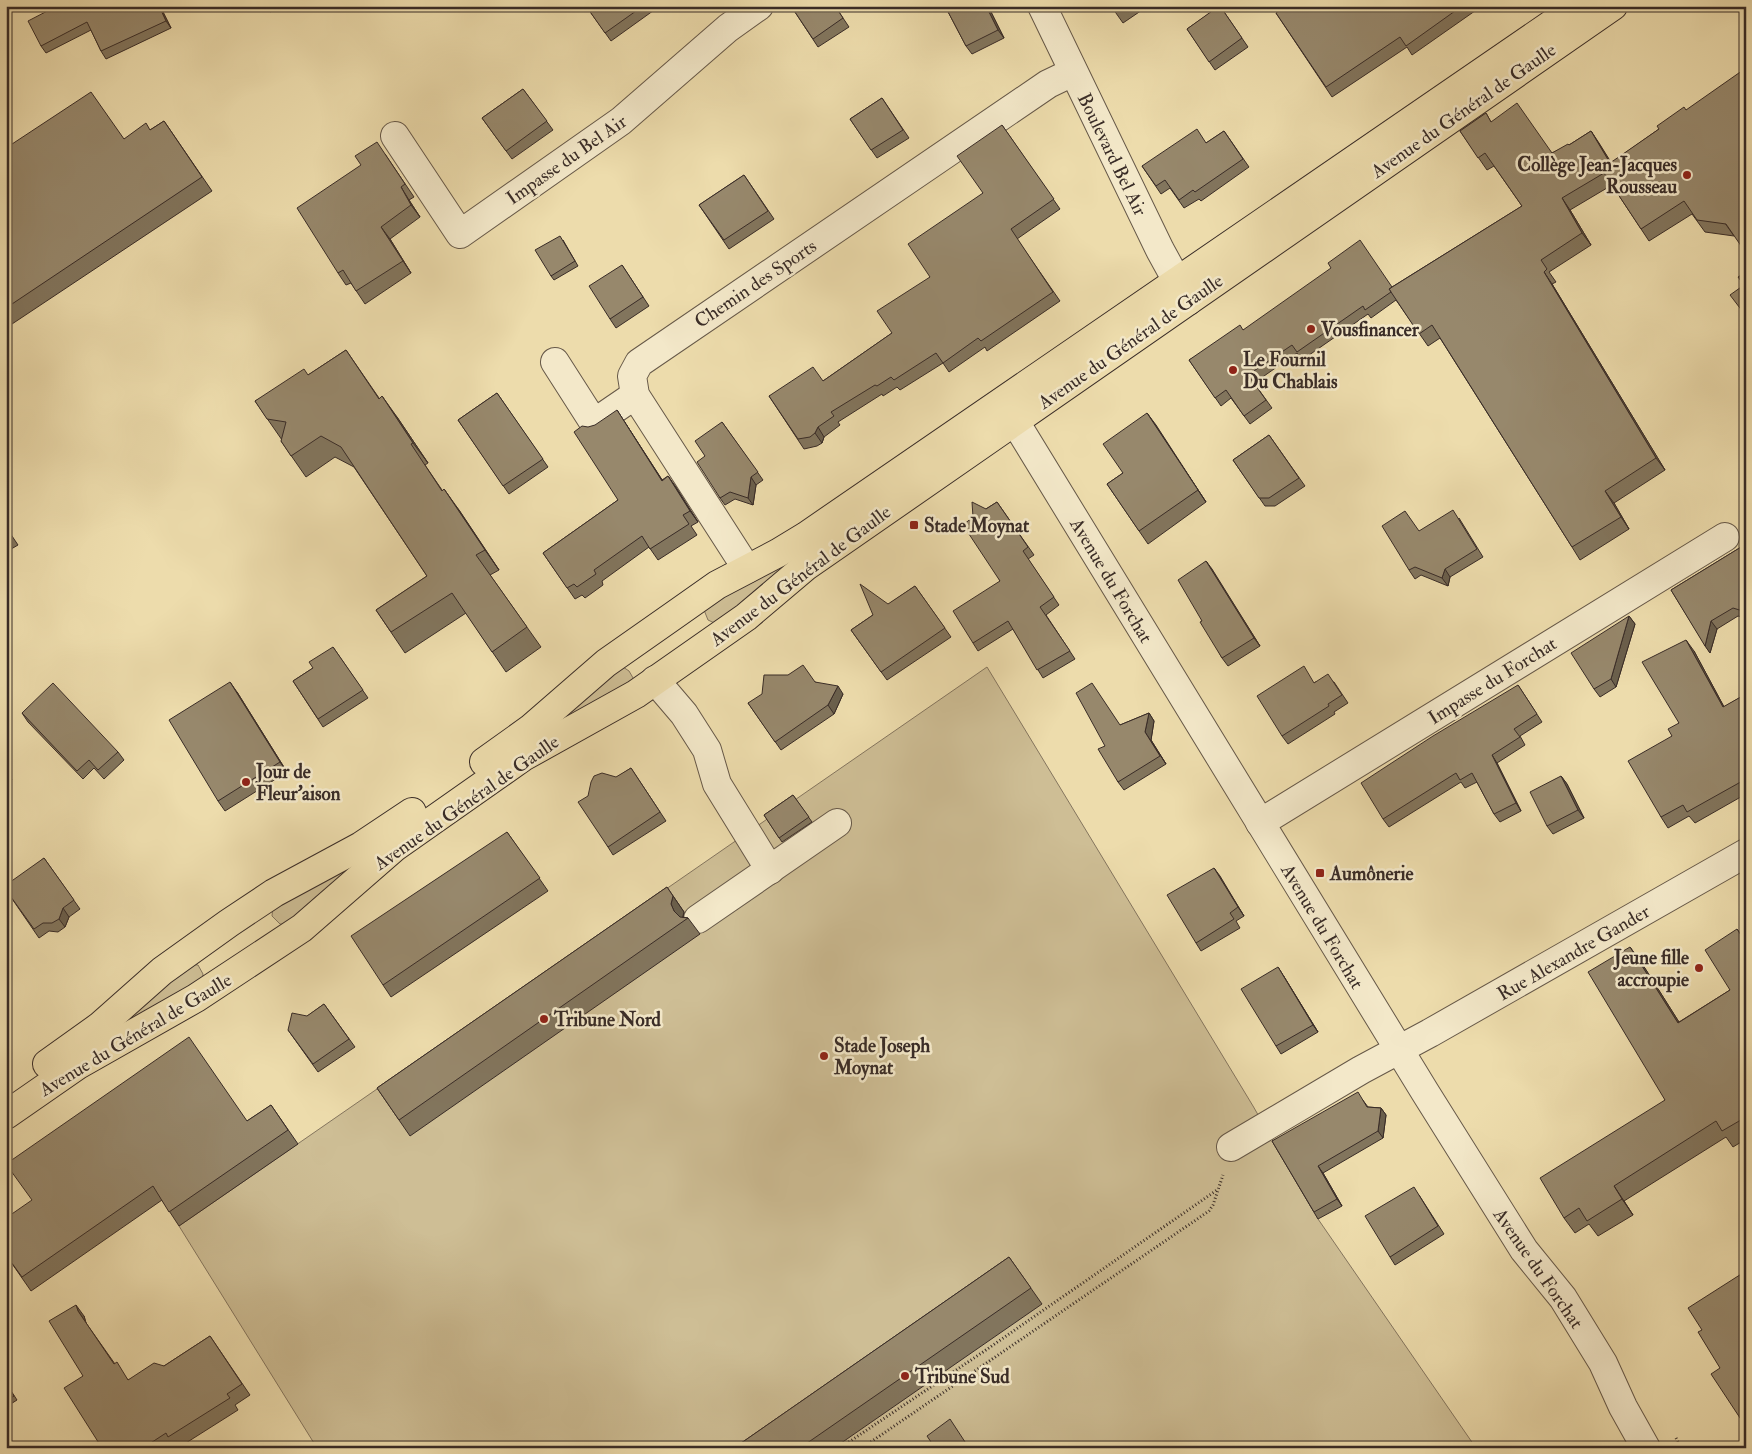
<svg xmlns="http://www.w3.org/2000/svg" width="1752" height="1454" font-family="'IM FELL Double Pica',serif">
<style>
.green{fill:#cebe95;stroke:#84755e}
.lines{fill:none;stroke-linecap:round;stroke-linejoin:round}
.minor-casing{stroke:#665848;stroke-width:30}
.major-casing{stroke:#392c27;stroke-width:30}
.path{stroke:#392c27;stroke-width:3;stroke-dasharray:1 2.5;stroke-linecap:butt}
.minor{stroke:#f3e8c9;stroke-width:28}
.major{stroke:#eddcac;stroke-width:28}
.wall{fill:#82755d;stroke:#392c27}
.shaded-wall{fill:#6a5f4c;stroke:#392c27}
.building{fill:#97886c;stroke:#392c27}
.poi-dot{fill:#8f2418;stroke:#f3e8c9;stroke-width:2}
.labels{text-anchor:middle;stroke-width:5;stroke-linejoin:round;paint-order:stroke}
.street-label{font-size:19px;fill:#392c27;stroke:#f3e8c9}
.poi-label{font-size:19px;font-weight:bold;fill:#392c27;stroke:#f3e8c9;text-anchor:start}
</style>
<rect width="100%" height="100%" fill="#eddcac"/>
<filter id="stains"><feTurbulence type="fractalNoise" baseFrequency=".004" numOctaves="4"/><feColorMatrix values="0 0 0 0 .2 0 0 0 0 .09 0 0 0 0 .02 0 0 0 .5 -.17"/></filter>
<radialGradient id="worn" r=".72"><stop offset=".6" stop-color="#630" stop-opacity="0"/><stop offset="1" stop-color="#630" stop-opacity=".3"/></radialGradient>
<g class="green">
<polygon points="948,449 721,626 708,620 704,610 713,598"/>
<polygon points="620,665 629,671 636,683 289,925 280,924 272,916 273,906 358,856 552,722"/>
<polygon points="987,667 1253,1106 1318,1219 1476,1448 317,1448 179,1226"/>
<polygon points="189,964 198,965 203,974 201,986 116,1033 112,1027"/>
</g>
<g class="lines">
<g class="minor-casing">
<g id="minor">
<polyline points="1042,6 1160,250 1188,301"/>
<polyline points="395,136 460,234 621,121 728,28 759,6"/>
<polyline points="555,362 594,423 635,395"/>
<polyline points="1003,402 1425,1092 1524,1250 1563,1298 1603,1363 1623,1407 1646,1448"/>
<polyline points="747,569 635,395 632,376 639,363 1048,84 1073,72"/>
<polyline points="655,680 684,714 707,750 717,784 770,870"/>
<polyline points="1260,823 1725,537"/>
<polyline points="698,919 837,823"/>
<polyline points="1231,1147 1361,1070 1430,1033 1746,853"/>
</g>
</g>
<g class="major-casing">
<g id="major">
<polyline points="484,762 530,729 606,663 673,616 717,585 778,553 806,536 1578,6"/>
<polyline points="47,1064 100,1026 162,971 229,923 274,893 361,846 412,812"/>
<polyline points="6,1115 78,1065 196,998 302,928 395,847 523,757 636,694 746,617 805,567 1613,6"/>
</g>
</g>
<g class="path">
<polyline points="1676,1438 1681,1448"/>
<polyline points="840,1448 983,1352 1217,1190"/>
<polyline points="862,1448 1209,1211 1213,1205 1223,1175"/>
</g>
<use href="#minor" class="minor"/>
<use href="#major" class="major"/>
</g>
<g class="wall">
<polygon points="57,6 122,6 123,8 127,6 160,6 171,28 106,59 101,51 91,30 46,53 41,46"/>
<polygon points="266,6 280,6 270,12"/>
<polygon points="586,6 656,6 657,8 611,41"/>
<polygon points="835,6 849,27 818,47 793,9"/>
<polygon points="945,6 988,6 1004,38 972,54 966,46"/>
<polygon points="1111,6 1148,6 1123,23"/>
<polygon points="1220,6 1248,47 1215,70 1187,29"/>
<polygon points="1286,6 1482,6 1412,55 1407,47 1332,97 1276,13"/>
<polygon points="523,89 553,130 512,159 482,118"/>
<polygon points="882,98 909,138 877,158 850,119"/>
<polygon points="1486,113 1491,122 1552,153 1569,145 1591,131 1611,163 1659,129 1734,236 1705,232 1692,214 1649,241 1612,185 1570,210 1591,245 1549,272 1556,282 1552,284 1665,470 1614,503 1629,529 1580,560 1572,547 1440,338 1428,346 1396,300 1371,318 1368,314 1302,360 1297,353 1254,383 1272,408 1250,424 1231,398 1221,406 1189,360 1243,330 1392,287 1522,206 1494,166 1487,170 1460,131"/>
<polygon points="164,121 212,191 6,328 6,148 124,139 150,130"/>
<polygon points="1002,125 1060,209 1017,239 1060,301 987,351 985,347 949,372 943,363 900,390 897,387 883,396 882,394 838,422 840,425 824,437 822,443 817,446 804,449 769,396 823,381 892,333 930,277 983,193"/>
<polygon points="1224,131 1249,167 1201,201 1199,199 1184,208 1170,188 1161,194 1142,166 1206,143"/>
<polygon points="385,154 414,197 409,200 420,217 390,239 411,273 365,304 351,283 346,285 338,273"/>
<polygon points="744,175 774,219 729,249 699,205"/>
<polygon points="563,240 578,266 554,280 551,276"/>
<polygon points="622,265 649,306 616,328 610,319"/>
<polygon points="346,350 379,398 397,417 428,463 425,465 442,490 459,510 499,570 490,575 541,647 506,672 466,613 405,653 376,610 427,576 354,467 335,457 306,477 281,441 282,440 255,401 308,375"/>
<polygon points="497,393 548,467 509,494 458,420"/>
<polygon points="1147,413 1206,502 1148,544 1107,484 1123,473"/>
<polygon points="624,421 662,480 668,476 698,522 691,526 697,535 658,560 649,547 602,581 603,585 585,598 582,595 575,599 543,553 618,500"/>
<polygon points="722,422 763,480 756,485 753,505 735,499 725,505 720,498 705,456"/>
<polygon points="1269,435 1305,486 1275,506 1265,506 1233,460"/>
<polygon points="997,502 1034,555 1028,559 1059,605 1046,615 1075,659 1043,678 1013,629 978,651 973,643 1000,581 973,517"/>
<polygon points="1459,518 1483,557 1450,577 1448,586 1421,575 1415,579 1409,570"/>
<polygon points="6,527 18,545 6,552"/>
<polygon points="1746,544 1746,618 1738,616 1717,629 1710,653 1671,590"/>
<polygon points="1206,561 1260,646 1228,666 1222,658 1202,621"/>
<polygon points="915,586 951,637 887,680 851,630"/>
<polygon points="1629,616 1635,624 1616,687 1600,697 1594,689"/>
<polygon points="333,647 368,698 323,727 293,681 313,668"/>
<polygon points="1694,651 1724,707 1746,694 1746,794 1695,823 1689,816 1668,828 1661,817 1672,736 1679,723"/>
<polygon points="815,682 843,694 834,714 781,750 748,703"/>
<polygon points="1315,682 1334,682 1348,703 1334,712 1335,714 1288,744 1282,736"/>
<polygon points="1518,685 1542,722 1520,736 1525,745 1497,763 1521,811 1500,822 1494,814 1477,782 1465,788 1461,782 1389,827 1383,819"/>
<polygon points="237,692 287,772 225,811 218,801"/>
<polygon points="22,713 118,752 124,760 104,779 94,768 83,779 28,722"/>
<polygon points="1149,713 1154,721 1151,740 1166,764 1124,790 1118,782 1105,746 1120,725"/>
<polygon points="631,768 666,821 613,855 608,847 588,796"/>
<polygon points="6,770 12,780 6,784"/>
<polygon points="1561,776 1567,784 1584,818 1553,834 1547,826"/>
<polygon points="793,795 812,822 782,842 764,815"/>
<polygon points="507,832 548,891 391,997 383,985"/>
<polygon points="44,858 80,909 69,917 65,927 58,932 49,931 39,938 6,890"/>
<polygon points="1214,868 1244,916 1236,921 1240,928 1201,951 1196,943"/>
<polygon points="667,887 684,912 683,917 688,918 700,934 410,1136 377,1088"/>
<polygon points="1737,929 1746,941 1746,1139 1733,1147 1726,1137 1624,1201 1633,1215 1598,1236 1589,1224 1575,1233 1564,1218 1665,1100 1641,962 1679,1022 1730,990"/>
<polygon points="1283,975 1318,1032 1281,1054 1276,1046"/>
<polygon points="324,1004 355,1047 318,1072 288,1030"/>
<polygon points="1362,1099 1368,1107 1381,1108 1386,1115 1383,1138 1323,1173 1342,1206 1318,1219 1272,1141"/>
<polygon points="271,1105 298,1144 179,1226 162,1200 31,1291 6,1255 247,1121"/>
<polygon points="1419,1195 1444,1234 1395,1265 1390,1257"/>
<polygon points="1009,1257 1042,1304 834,1448 734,1448"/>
<polygon points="84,1316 86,1323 115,1364 128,1380 164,1366 210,1336 250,1395 235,1405 238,1410 178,1448 176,1448 174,1445 169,1448 102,1448 83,1376"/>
<polygon points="6,1383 17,1400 6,1407"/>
</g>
<g class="shaded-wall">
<polygon points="159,6 160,6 171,28 166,21"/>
<polygon points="986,6 988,6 1004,38 998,30"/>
<polygon points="1591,131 1599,143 1619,175 1610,163"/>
<polygon points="1746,132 1746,162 1742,156"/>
<polygon points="401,187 409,200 420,217 411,205"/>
<polygon points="1562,198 1570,210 1591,245 1582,233"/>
<polygon points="381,227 390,239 411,273 403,261"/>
<polygon points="1544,272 1552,284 1665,470 1656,458"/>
<polygon points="382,396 397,417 428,463 413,443"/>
<polygon points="617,410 624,421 670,492 662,481"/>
<polygon points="1147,413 1156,425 1206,502 1198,490"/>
<polygon points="818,427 824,437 822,443 815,433"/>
<polygon points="668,476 676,487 698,522 690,511"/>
<polygon points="751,477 756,485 753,505 748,498"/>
<polygon points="444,489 459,510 499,570 485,550"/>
<polygon points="1605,491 1614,503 1629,529 1621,517"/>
<polygon points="1206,561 1212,569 1260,646 1254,638"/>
<polygon points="1445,569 1450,577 1448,586 1442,578"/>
<polygon points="1629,616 1635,624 1616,687 1611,679"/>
<polygon points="1711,621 1717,629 1710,653 1705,646"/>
<polygon points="1686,640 1694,651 1730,718 1723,707"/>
<polygon points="230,682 237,692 287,772 280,762"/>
<polygon points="838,686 843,694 834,714 828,705"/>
<polygon points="1149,713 1154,721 1151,740 1166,764 1145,732"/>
<polygon points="1492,755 1497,763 1521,811 1516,803"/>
<polygon points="1561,776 1567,784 1584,818 1578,810"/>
<polygon points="1214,868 1220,876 1244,916 1238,907"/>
<polygon points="673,896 684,912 682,920 674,911 671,904"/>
<polygon points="63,908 69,917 65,927 59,919"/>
<polygon points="1630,947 1641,962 1689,1038 1678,1023"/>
<polygon points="1278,967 1283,975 1318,1032 1313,1025"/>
<polygon points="1381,1108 1386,1115 1383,1138 1378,1131"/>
<polygon points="1318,1166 1323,1173 1342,1206 1337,1199"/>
<polygon points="1614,1186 1624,1201 1633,1215 1622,1199"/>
<polygon points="76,1305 84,1316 86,1323 78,1311"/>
</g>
<g class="building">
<polygon points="57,6 121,6 122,9 127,6 159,6 166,21 101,51 87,22 41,46 28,21"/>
<polygon points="586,6 643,6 605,33"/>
<polygon points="798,6 835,6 843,18 813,39 793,9"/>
<polygon points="945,6 986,6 998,30 966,46"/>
<polygon points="1219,6 1220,6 1242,38 1209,62 1187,29"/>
<polygon points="1286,6 1462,6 1406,46 1400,37 1326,87 1276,13"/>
<polygon points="1746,68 1746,132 1742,156 1746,162 1746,253 1726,224 1697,220 1684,201 1641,229 1604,173 1562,198 1582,233 1541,260 1547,269 1544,272 1656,458 1605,491 1621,517 1572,547 1432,325 1419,334 1389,289 1522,206 1485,153 1478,158 1460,131 1486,113 1491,122 1517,103 1552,153 1568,144 1569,145 1591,131 1610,163 1659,129 1657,126 1684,107 1686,110"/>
<polygon points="523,89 547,121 506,151 482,118"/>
<polygon points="91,92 124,139 146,123 150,130 164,121 202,177 6,308 6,148"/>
<polygon points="882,98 903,130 871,150 850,119"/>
<polygon points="1002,125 1054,199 1011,229 1053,292 981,341 978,338 943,363 936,353 894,380 891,377 877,386 875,385 831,412 834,416 818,427 815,433 810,437 798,439 769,396 813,367 823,381 892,333 877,311 930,277 908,244 983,193 957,156"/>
<polygon points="1197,129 1206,143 1224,131 1243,159 1195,192 1193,190 1179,200 1165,180 1156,186 1142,166"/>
<polygon points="377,142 405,184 401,187 411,205 381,227 403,261 356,291 343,270 338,273 297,208 361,165 355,156"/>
<polygon points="744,175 768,211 724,240 699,205"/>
<polygon points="560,236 575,261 551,276 535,250"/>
<polygon points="1360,240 1392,287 1389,289 1391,292 1365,310 1363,306 1297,352 1292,345 1248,375 1266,400 1244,416 1226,390 1215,398 1189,360 1240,325 1243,330 1331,268 1328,263"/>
<polygon points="622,265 643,297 610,319 589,286"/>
<polygon points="1746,272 1746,316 1730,295 1744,285 1738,277"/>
<polygon points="1746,349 1746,361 1741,353"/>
<polygon points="346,350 379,399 382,396 413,443 411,444 442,491 444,489 485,550 476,555 527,627 492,652 452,593 391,632 376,610 427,576 341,447 321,436 291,456 281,441 286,422 267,419 255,401 304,369 308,375"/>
<polygon points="497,393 543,459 503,486 458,420"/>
<polygon points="617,410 662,481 668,476 690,511 683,515 689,524 650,549 642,536 594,570 596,574 577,587 574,584 567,588 543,553 618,500 574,432 582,426 588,427 595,425"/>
<polygon points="1147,413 1198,490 1139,531 1107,484 1123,473 1103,444"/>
<polygon points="722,422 758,472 751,477 748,498 730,492 720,498 697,462 705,456 695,441"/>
<polygon points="1269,435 1299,478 1269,498 1259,498 1233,460"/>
<polygon points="972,502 986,509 997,502 1028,547 1023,551 1054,597 1040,607 1070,651 1037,670 1008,621 973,643 953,611 1000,581 963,525 973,517"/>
<polygon points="1453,510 1477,549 1445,569 1442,578 1415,567 1409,570 1382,526 1405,511 1419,531"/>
<polygon points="1746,544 1746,585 1742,587 1746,593 1746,612 1733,608 1711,621 1705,646 1671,590"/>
<polygon points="1206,561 1254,638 1222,658 1200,622 1202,621 1178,580"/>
<polygon points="860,584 888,604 915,586 945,628 881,672 851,630 873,615"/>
<polygon points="1629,616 1611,679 1594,689 1571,653"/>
<polygon points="1686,640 1723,707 1746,694 1746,779 1687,812 1683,805 1661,817 1628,761 1672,736 1668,729 1679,723 1642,662"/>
<polygon points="333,647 363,690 318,719 293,681 313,668 309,662"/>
<polygon points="803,665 815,682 838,686 828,705 775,742 748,703 762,694 764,675 788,675"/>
<polygon points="1304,666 1314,683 1328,674 1342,695 1328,704 1329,706 1282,736 1257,696"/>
<polygon points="230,682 280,762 218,801 169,720"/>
<polygon points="53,683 118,752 98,770 89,760 77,771 22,713"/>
<polygon points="1092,683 1120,725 1149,713 1145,732 1160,756 1118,782 1098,749 1105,746 1076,693"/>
<polygon points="1518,685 1537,714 1514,729 1520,737 1492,755 1516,803 1494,814 1472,773 1460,780 1456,773 1383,819 1361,783 1433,736"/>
<polygon points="631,768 660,812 608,847 578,802 588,796 591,782 594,776 602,773 616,777"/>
<polygon points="1561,776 1578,810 1547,826 1530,792"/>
<polygon points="793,795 809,817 779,838 764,815"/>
<polygon points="507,832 540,878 383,985 351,936"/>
<polygon points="44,858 74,900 63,908 59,919 52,923 43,923 34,929 6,890 6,885"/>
<polygon points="1214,868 1238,907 1230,913 1234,919 1196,943 1167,895"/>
<polygon points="667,887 673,896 671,904 674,911 680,917 688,918 399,1120 377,1088"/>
<polygon points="1737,929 1746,943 1746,1117 1722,1131 1716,1121 1614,1186 1622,1199 1587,1221 1579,1208 1564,1218 1540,1178 1665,1100 1588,972 1630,947 1678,1023 1730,990 1705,950"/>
<polygon points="1278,967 1313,1025 1276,1046 1241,989"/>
<polygon points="324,1004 349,1039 313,1064 288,1030 292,1013 307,1016"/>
<polygon points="189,1037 247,1121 271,1105 288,1130 169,1212 153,1186 22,1277 6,1255 6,1218 32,1200 6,1164"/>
<polygon points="1358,1092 1367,1107 1381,1108 1378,1131 1318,1166 1337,1199 1314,1212 1272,1141"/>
<polygon points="1414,1187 1438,1226 1390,1257 1365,1216"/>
<polygon points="1009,1257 1031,1288 800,1448 734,1448"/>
<polygon points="1746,1271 1746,1427 1711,1374 1720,1368 1698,1332 1702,1330 1688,1308"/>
<polygon points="76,1305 78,1311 114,1364 117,1362 128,1380 154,1363 164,1366 210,1336 242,1384 227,1394 230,1398 168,1437 166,1433 143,1448 102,1448 64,1388 83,1376 49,1321"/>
<polygon points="6,1384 14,1396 6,1401"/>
<polygon points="950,1419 969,1448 935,1448 927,1436"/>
</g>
<g class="poi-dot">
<circle cx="1687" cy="175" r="5"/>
<circle cx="1311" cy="329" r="5"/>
<circle cx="1233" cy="370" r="5"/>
<rect x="909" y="520" width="10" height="10" rx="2.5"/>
<circle cx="246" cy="782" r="5"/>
<rect x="1315" y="868" width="10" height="10" rx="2.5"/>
<circle cx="1699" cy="968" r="5"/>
<circle cx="544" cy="1019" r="5"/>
<circle cx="824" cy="1056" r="5"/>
<circle cx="905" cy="1376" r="5"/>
</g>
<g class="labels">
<g class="street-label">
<text transform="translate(1463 110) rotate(-35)" y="7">Avenue du Général de Gaulle</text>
<text transform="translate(1113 154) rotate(64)" y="7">Boulevard Bel Air</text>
<text transform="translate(566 159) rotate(-35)" y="7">Impasse du Bel Air</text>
<text transform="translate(755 283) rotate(-34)" y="7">Chemin des Sports</text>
<text transform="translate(1130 341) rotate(-35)" y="7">Avenue du Général de Gaulle</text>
<text transform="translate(800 575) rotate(-37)" y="7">Avenue du Général de Gaulle</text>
<text transform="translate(1112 580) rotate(59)" y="7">Avenue du Forchat</text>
<text transform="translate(1492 680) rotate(-32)" y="7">Impasse du Forchat</text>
<text transform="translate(466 802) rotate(-35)" y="7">Avenue du Général de Gaulle</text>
<text transform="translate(1323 926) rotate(59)" y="7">Avenue du Forchat</text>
<text transform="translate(1573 952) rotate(-30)" y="7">Rue Alexandre Gander</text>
<text transform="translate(135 1034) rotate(-31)" y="7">Avenue du Général de Gaulle</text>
<text transform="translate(1539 1268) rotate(55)" y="7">Avenue du Forchat</text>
</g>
<g class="poi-label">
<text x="1677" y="171" text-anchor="end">Collège Jean-Jacques<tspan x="1677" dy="22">Rousseau</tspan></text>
<text x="1321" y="336">Vousfinancer</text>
<text x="1243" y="366">Le Fournil<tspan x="1243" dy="22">Du Chablais</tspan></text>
<text x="924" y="532">Stade Moynat</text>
<text x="256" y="778">Jour de<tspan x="256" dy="22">Fleur'aison</tspan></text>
<text x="1330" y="880">Aumônerie</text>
<text x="1689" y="964" text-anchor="end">Jeune fille<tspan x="1689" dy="22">accroupie</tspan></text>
<text x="554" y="1026">Tribune Nord</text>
<text x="834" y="1052">Stade Joseph<tspan x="834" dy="22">Moynat</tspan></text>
<text x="915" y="1383">Tribune Sud</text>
</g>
</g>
<rect width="1752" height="1454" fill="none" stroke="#eddcac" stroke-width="25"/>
<rect x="8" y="8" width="1737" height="1439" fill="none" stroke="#392c27" stroke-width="2.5"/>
<rect x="12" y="12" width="1727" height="1429" fill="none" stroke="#392c27"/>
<rect width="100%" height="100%" filter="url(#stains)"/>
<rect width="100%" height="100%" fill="url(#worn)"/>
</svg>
